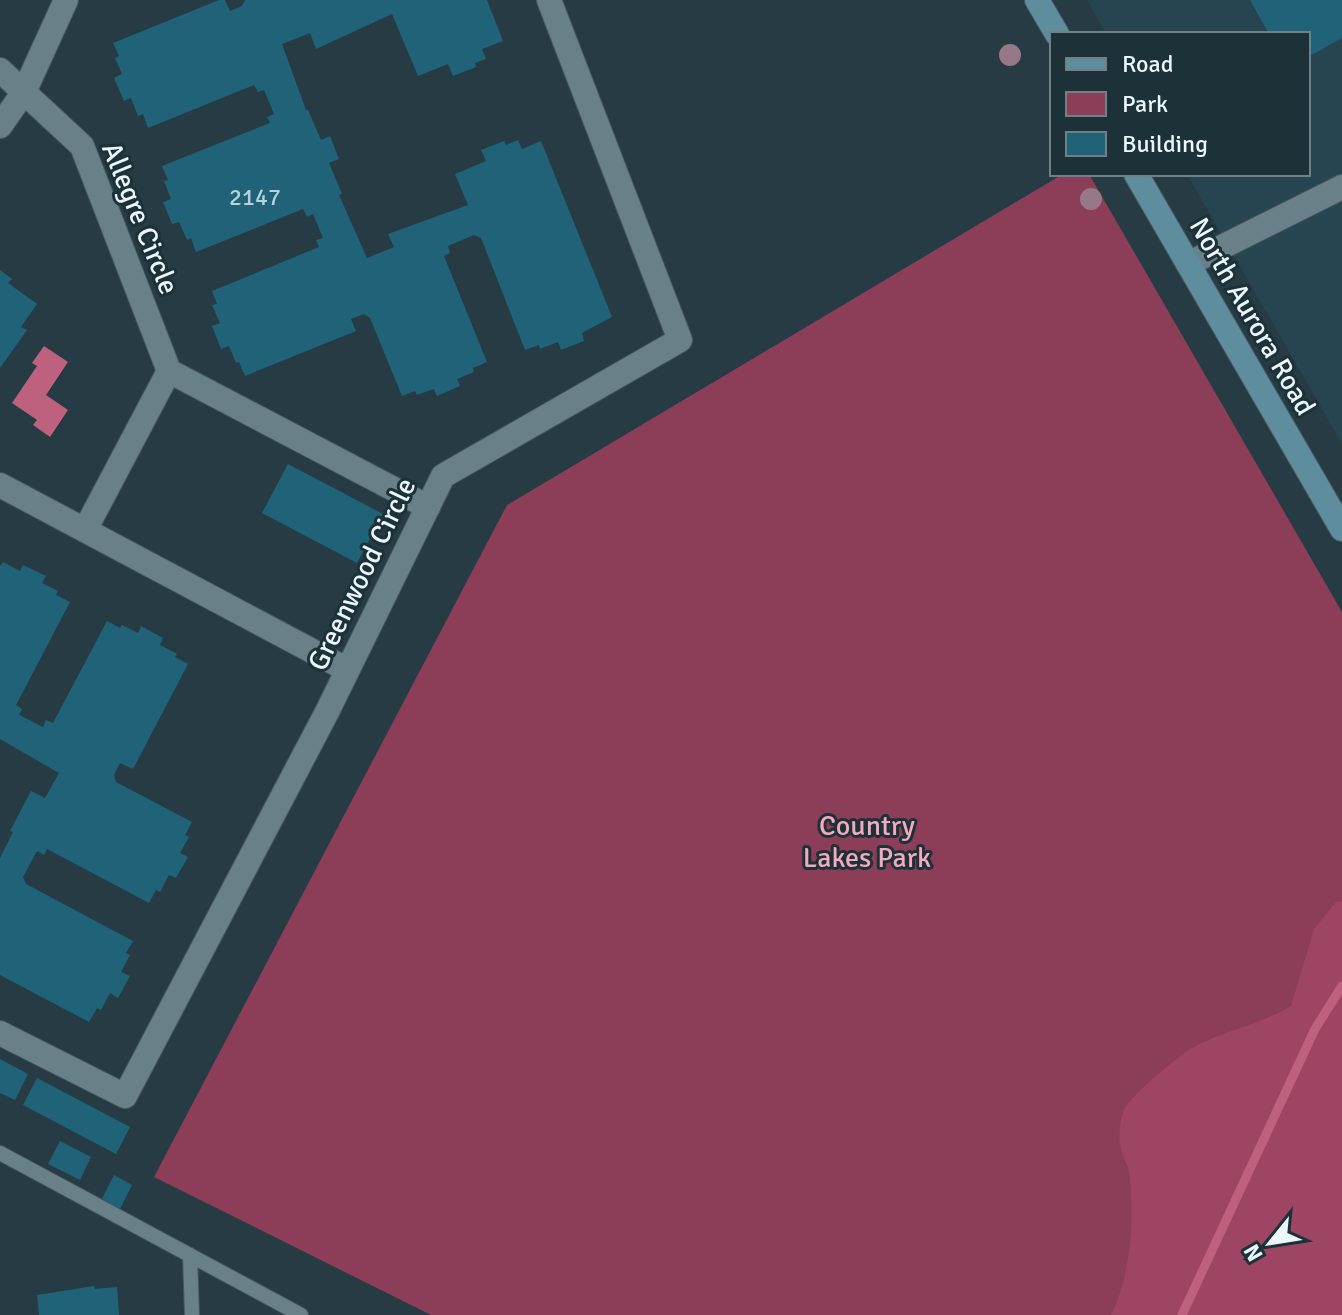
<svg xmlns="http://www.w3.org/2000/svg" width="1342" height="1315" font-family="Signika,sans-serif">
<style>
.built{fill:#274550}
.green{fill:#8c3d57}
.forest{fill:#9f4564}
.water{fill:#be617f}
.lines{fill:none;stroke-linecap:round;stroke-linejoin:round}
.stream{stroke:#be617f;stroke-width:9}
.building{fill:#206378}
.lane-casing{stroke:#475960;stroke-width:16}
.street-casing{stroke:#475960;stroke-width:26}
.secondary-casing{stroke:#475960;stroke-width:26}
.lane{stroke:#698089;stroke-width:14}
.street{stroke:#698089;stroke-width:24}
.secondary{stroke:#5e8d9d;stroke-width:24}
.tree{fill:#977887}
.labels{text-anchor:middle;stroke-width:6;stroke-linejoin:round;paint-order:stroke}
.number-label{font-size:24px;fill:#b8d2db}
.street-label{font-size:28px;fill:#ebf7fc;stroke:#1c3138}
.park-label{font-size:28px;fill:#f4a9be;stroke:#1c3138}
</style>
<rect width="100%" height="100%" fill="#263b43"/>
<polygon class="built" points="1087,0 1342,0 1342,444 1187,174 1308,174 1308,34 1106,34"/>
<polygon class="green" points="1063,174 1089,174 1342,612 1342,1315 431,1315 154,1177 507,505"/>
<path class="forest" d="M1342,901V1315H1111C1131,1275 1134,1222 1130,1177C1129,1167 1123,1158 1121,1148C1118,1139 1120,1121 1123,1112C1127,1099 1177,1057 1190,1049C1222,1031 1259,1025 1291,1006L1314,929L1336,902Z"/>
<polygon class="water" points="44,346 68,362 46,395 68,410 50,437 33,425 37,420 12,403 37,366 32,363"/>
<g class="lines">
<polyline class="stream" points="1182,1315 1315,1029 1342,986"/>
</g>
<g class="building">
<polygon points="219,0 225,0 230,11 242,6 245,0 487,0 503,41 482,49 486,59 475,63 476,67 453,76 448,64 418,76 392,14 316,49 310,33 282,44 306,110 308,110 321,140 330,136 339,159 329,163 342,194 339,195 367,258 394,247 388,234 468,205 455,174 486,161 481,150 504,141 506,145 518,140 522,149 541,141 612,317 582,333 584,341 561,350 558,342 540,349 539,345 525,350 481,238 474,235 448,246 450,253 444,256 487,362 473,368 474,372 457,379 460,386 437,396 434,389 417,395 415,391 402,396 370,318 364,314 351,319 356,331 245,376 239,362 236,363 229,346 221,349 212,326 220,323 212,305 217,304 212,291 319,247 316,240 323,238 313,214 307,217 303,209 196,252 191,238 187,240 179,222 172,224 163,202 171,199 164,181 168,180 162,166 270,123 267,117 274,114 264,90 258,92 254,85 148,128 143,114 138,116 131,98 124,101 114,78 122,74 115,58 119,56 113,43"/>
<polygon points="1250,0 1342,0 1342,38 1308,57 1308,34 1269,34"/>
<polygon points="0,270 12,279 8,283 37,304 21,327 27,330 0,368"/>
<polygon points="288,464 383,514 357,563 262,513"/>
<polygon points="3,562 20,571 23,565 46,576 42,583 58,591 56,595 70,602 16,705 22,709 19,715 43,727 46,720 53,723 107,621 120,628 122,625 138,633 141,626 163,638 160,645 177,654 175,657 188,664 133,769 120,763 114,775 116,782 192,822 185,835 189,837 180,853 188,857 176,878 169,875 160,892 156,890 149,903 47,849 44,855 37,851 23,877 26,884 133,941 126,953 130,955 121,972 130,976 118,998 110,993 101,1010 97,1008 89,1022 0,975 0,858 13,832 10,831 31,791 45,798 59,773 0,739 0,566"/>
<polygon points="0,1059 28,1074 15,1100 0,1093"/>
<polygon points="37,1078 130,1127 116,1154 23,1105"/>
<polygon points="60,1141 91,1157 80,1180 48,1164"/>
<polygon points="114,1175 132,1185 120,1209 102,1199"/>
<polygon points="94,1286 95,1289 117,1287 119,1315 39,1315 37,1295"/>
</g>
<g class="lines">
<g class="lane-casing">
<g id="lane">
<polyline points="0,1153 301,1315"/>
<polyline points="190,1255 192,1315"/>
</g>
</g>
<g class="street-casing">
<g id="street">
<polyline points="0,70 82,146 169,371 428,507"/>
<polyline points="0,126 24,92 66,0"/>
<polyline points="1188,264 1342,187"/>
<polyline points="0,485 346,669"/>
<polyline points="85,530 169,371"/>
<polyline points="0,1033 125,1096 327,712 443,476 680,340 549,0"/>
</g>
</g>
<g class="secondary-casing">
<g id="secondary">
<polyline points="1037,0 1057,34"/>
<polyline points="1136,174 1342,529"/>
</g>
</g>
<use href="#lane" class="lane"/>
<use href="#street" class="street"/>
<use href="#secondary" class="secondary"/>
</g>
<g class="tree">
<circle cx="1010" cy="55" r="11"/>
<circle cx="1091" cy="199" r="11"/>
</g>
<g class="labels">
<g class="number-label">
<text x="255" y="205">2147</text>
</g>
<g class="street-label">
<text transform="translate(141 218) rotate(68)" y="10">Allegre Circle</text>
<text transform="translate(1253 316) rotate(60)" y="10">North Aurora Road</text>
<text transform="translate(361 574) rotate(-64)" y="10">Greenwood Circle</text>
</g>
<g class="park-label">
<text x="867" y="835">Country<tspan x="867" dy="32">Lakes Park</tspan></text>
</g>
</g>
<rect x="1050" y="32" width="260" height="144" fill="#1c3138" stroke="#6f8086" stroke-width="2"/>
<rect x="1066" y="58" width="40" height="12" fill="#5e8d9d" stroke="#6f8086" stroke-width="2"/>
<text x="1122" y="72" font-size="24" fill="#ebf7fc">Road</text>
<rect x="1066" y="92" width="40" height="24" fill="#8c3d57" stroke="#6f8086" stroke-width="2"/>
<text x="1122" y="112" font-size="24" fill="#ebf7fc">Park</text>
<rect x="1066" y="132" width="40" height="24" fill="#206378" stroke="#6f8086" stroke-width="2"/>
<text x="1122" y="152" font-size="24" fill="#ebf7fc">Building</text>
<g transform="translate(1270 1243) rotate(240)" stroke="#1c3138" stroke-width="6" paint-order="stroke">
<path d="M0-6L14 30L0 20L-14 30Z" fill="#ebf7fc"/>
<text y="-12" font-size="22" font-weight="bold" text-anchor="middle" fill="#ebf7fc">N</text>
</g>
</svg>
